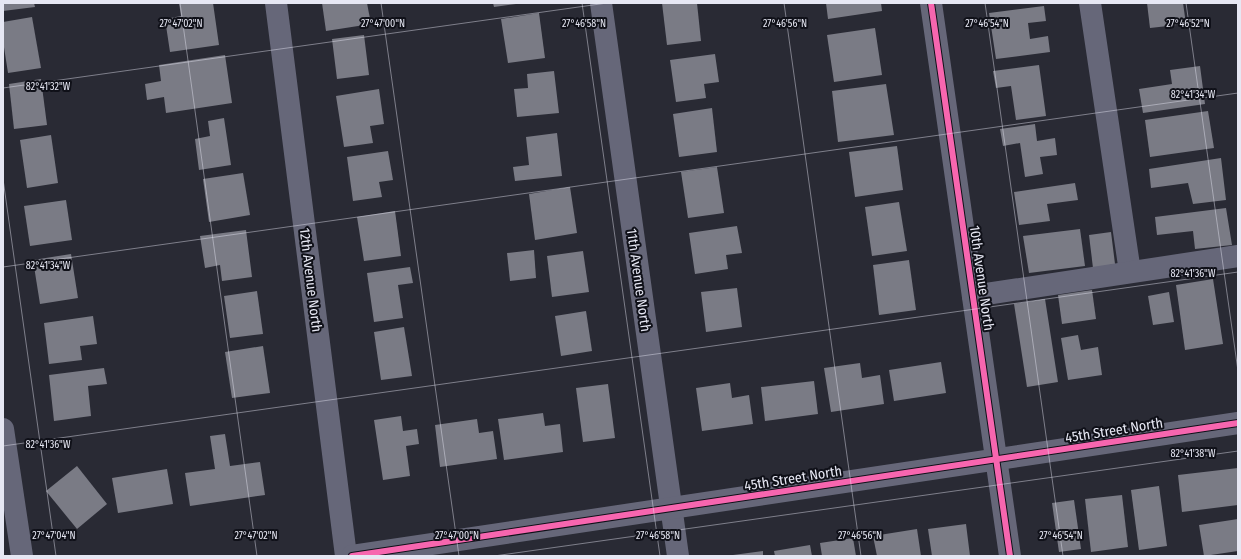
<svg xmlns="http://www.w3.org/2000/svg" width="1241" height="559" font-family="'Fira Sans Condensed',sans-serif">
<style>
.building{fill:#7a7b85}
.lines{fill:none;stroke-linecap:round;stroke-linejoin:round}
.minor{stroke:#666779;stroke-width:22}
.cycleway-casing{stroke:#0f1018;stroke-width:8}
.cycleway{stroke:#f766af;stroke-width:6}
.ticks{fill:none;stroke:#e6e7f3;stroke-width:1;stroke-opacity:0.45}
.labels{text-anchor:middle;stroke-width:4;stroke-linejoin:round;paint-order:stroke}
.street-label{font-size:14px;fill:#e6e7f3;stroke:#0f1018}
.ticks-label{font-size:10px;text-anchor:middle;fill:#e6e7f3;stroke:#0f1018;stroke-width:4;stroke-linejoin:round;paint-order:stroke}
</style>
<rect width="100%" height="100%" fill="#292a34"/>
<g class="building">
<polygon points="3,3 34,3 35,7 3,11"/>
<polygon points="179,3 213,3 219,45 170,52 165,19 181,16"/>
<polygon points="322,3 367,3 371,24 326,31"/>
<polygon points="493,3 516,3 516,4 494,7"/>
<polygon points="662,3 697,3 701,41 667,45"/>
<polygon points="826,3 881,3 882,11 828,19"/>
<polygon points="1147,3 1183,3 1186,24 1150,28"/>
<polygon points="1044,6 1046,21 1028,23 1030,39 1048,36 1050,52 996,59 989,13"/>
<polygon points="539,13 545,58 508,63 501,19"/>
<polygon points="32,17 41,68 8,73 3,41 3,22"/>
<polygon points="875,28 882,75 834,82 827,35"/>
<polygon points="364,35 369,75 337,79 332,39"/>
<polygon points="715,54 719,82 704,84 706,98 676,102 670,60"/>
<polygon points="225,55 232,103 166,113 164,97 147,100 145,84 161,81 159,65"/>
<polygon points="1039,65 1046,116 1016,120 1011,86 996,88 993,71"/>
<polygon points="1200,66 1205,104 1143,113 1139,89 1172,84 1170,70"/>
<polygon points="554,71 559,113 517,117 514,89 528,88 527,74"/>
<polygon points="41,79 47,125 14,129 9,84"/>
<polygon points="886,84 894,135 838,142 832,91"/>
<polygon points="379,89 384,124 370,126 373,143 344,147 336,96"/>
<polygon points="712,108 717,152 679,157 673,114"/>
<polygon points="1208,111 1214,148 1150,157 1145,120"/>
<polygon points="224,118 231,165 199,170 195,139 210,136 208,121"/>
<polygon points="1035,124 1037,141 1055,138 1057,155 1040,157 1043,174 1025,177 1020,143 1003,146 1000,129"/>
<polygon points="557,133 562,176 515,181 513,167 529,165 526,137"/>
<polygon points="51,135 58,183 27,188 20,140"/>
<polygon points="897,146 903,190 855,197 849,152"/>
<polygon points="388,151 393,180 379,182 382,197 353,201 347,157"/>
<polygon points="1221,158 1226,200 1193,204 1188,183 1151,188 1149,169"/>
<polygon points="717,167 724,213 688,218 681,172"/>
<polygon points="243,173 250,215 209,222 203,179"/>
<polygon points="1075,183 1078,200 1047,204 1050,221 1019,225 1014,192"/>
<polygon points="570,187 577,233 535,240 529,194"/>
<polygon points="66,200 72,240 30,246 24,206"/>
<polygon points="899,202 907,251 872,256 865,207"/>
<polygon points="1226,208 1232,245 1195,249 1193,231 1157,235 1155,217"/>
<polygon points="395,211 401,256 364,261 357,217"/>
<polygon points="737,226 742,253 726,255 728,269 695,274 689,233"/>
<polygon points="1080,229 1085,266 1029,273 1023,236"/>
<polygon points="246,230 252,277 222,281 220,265 205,268 200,236"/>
<polygon points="1111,232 1115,264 1093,268 1089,235"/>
<polygon points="534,250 536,278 510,281 507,253"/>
<polygon points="583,251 589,292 552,297 547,256"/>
<polygon points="71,254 78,298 40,304 33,260"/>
<polygon points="909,260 916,310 879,315 873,265"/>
<polygon points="410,267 413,283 398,285 403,318 374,322 367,273"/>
<polygon points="1213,279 1223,344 1185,350 1176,285"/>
<polygon points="737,288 742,327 706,332 701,292"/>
<polygon points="1092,290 1096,319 1062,324 1058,295"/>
<polygon points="257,291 263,334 230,338 224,296"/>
<polygon points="1169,292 1174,322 1153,325 1148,296"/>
<polygon points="1045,299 1058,382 1027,387 1014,304"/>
<polygon points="586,311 592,351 561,356 555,316"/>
<polygon points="93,316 97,344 80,346 82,360 49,364 44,323"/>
<polygon points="404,327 412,376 381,380 374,332"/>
<polygon points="1078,335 1081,350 1098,347 1102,375 1068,380 1061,338"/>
<polygon points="263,346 270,393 232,398 225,352"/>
<polygon points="941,362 946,393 894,401 889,370"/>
<polygon points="860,363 862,378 880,375 884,404 831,412 824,368"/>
<polygon points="104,368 107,384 88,386 91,416 54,421 49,375"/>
<polygon points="814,381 818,414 765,421 761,387"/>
<polygon points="730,383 732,398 749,395 753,424 702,431 696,388"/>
<polygon points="608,384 615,438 583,442 576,388"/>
<polygon points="543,413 545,426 560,424 563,452 504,460 498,419"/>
<polygon points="401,416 403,431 417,429 419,444 406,446 410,476 383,480 374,420"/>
<polygon points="477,419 479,433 493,431 497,459 440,467 435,425"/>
<polygon points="225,434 230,466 260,462 265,495 190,506 185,473 215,469 210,436"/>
<polygon points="77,466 107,504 77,529 46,491"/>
<polygon points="1238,468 1238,505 1182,512 1178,475"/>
<polygon points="167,469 173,504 118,513 112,478"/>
<polygon points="1159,486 1167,546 1139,550 1131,490"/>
<polygon points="1122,495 1128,547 1091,552 1085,499"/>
<polygon points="1074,500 1081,549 1059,552 1052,503"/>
<polygon points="1238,519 1238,551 1204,556 1199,525"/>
<polygon points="966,524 970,556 932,556 928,529"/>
<polygon points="917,529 921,556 877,556 873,536"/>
<polygon points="853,538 856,556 822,556 820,543"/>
<polygon points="810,545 812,556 775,556 774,551"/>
<polygon points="763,551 763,556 733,556 733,555"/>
</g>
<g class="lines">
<g class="minor">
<polyline points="276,3 346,556"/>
<polyline points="601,3 678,556"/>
<polyline points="931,3 1010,556"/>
<polyline points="1090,3 1130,272"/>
<polyline points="973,296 1238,256"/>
<polyline points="3,429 22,556"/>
<polyline points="352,556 1238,423"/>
</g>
<g class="cycleway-casing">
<g id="cycleway">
<polyline points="931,3 1010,556"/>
<polyline points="352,556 1238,423"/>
</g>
</g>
<use href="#cycleway" class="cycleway"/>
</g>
<path class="ticks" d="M180,3L257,556M381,3L459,556M582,3L660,556M784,3L861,556M985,3L1063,556M1186,3L1238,371M3,88L607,3M3,179L56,556M3,267L1238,93M3,446L1238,272M494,556L1238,451"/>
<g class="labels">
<g class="street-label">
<text transform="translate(982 278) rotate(82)" y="5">10th Avenue North</text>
<text transform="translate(311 280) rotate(83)" y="5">12th Avenue North</text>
<text transform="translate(639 280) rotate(82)" y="5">11th Avenue North</text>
<text transform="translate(1114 430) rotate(-9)" y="5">45th Street North</text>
<text transform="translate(793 478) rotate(-9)" y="5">45th Street North</text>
</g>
</g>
<g class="ticks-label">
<text x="181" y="27">27°47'02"N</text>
<text x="383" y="27">27°47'00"N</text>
<text x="584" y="27">27°46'58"N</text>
<text x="785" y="27">27°46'56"N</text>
<text x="987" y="27">27°46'54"N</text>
<text x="1188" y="27">27°46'52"N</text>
<text x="48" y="90">82°41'32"W</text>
<text x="1193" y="98">82°41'34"W</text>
<text x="48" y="269">82°41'34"W</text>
<text x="1193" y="277">82°41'36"W</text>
<text x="48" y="448">82°41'36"W</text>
<text x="1193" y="457">82°41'38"W</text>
<text x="54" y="539">27°47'04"N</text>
<text x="256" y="539">27°47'02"N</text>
<text x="457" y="539">27°47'00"N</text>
<text x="658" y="539">27°46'58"N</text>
<text x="860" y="539">27°46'56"N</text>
<text x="1061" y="539">27°46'54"N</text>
</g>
<rect width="1241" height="559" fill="none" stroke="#e6e7f3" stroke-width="8"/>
</svg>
